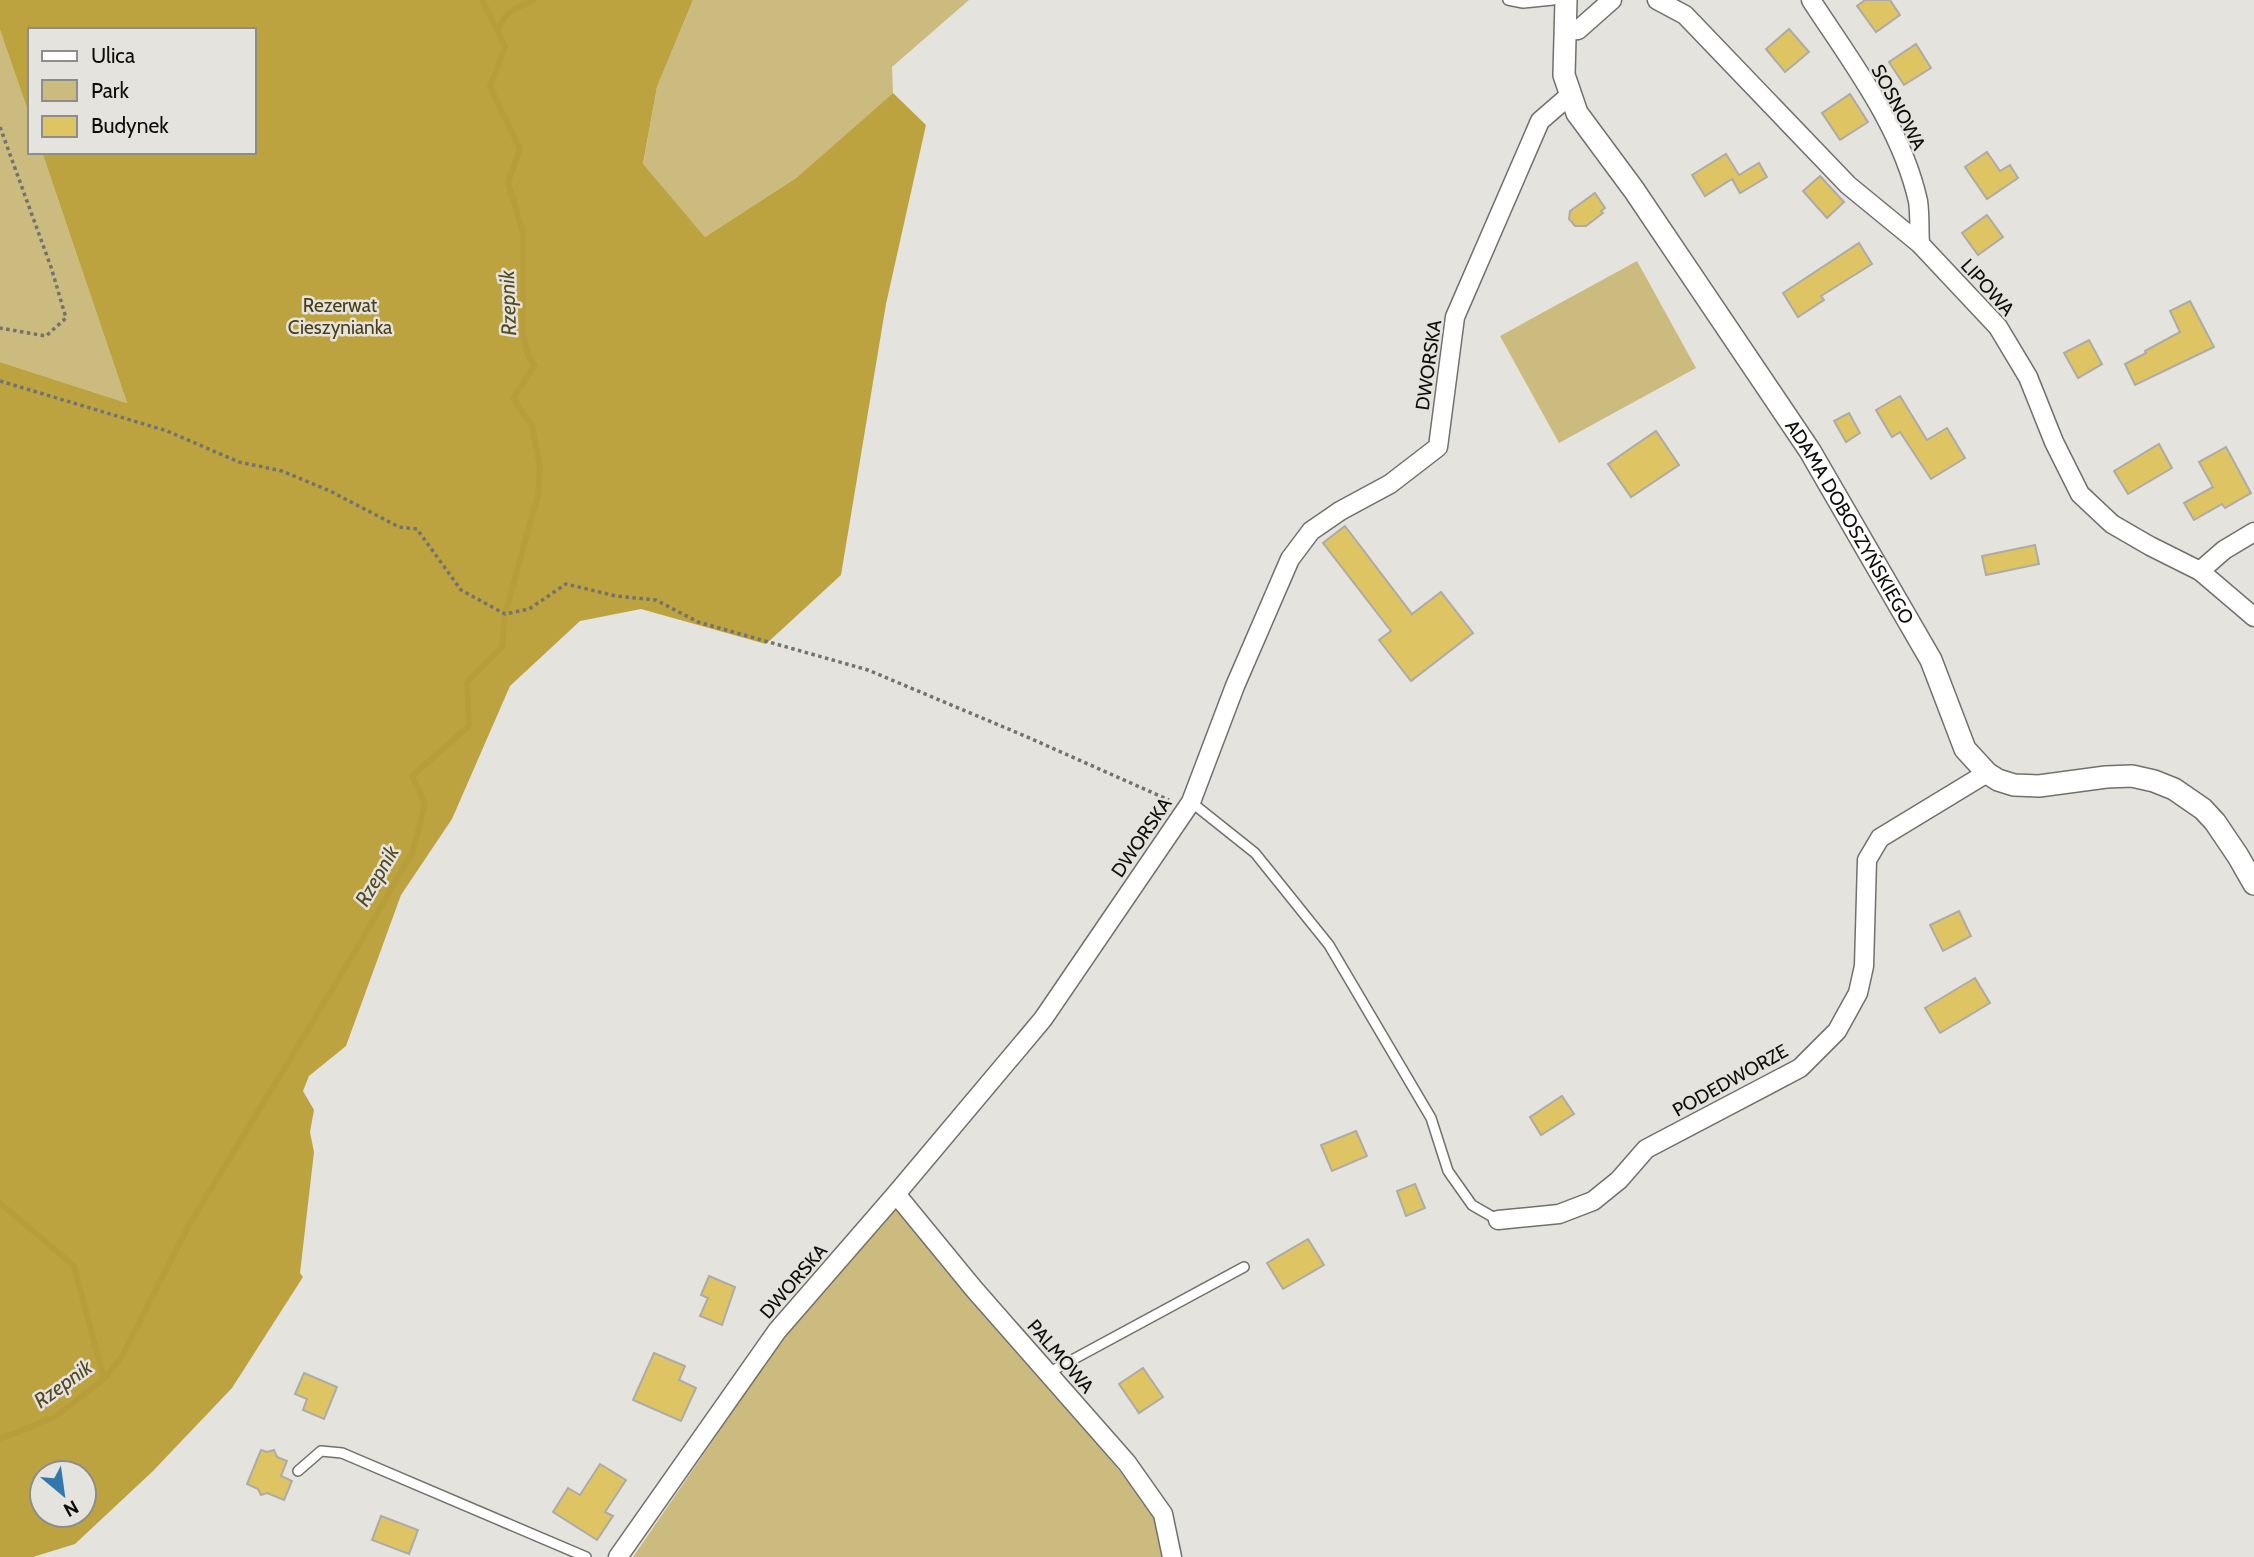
<svg xmlns="http://www.w3.org/2000/svg" width="2254" height="1557" font-family="Cabin,sans-serif">
<style>
.green{fill:#cbbb7f}
.forest{fill:#bda340;fill-rule:evenodd}
.lines{fill:none;stroke-linecap:round;stroke-linejoin:round}
.stream{stroke:#b89e3a;stroke-width:6}
.building{fill:#dec462;stroke:#adaba6;stroke-width:2}
.service-casing{stroke:#71706b;stroke-width:12}
.minor-casing{stroke:#71706b;stroke-width:21}
.tertiary-casing{stroke:#71706b;stroke-width:24}
.path{stroke:#73726f;stroke-width:3.5;stroke-dasharray:3.5 3.5;stroke-linecap:butt}
.service{stroke:#fff;stroke-width:9}
.minor{stroke:#fff;stroke-width:18}
.tertiary{stroke:#fff;stroke-width:21}
.labels{text-anchor:middle;stroke-width:5;stroke-linejoin:round;paint-order:stroke}
.street-label{font-size:19px;fill:#0e0d0c;stroke:#e5e3de}
.park-label{font-size:19px;fill:#493e14;stroke:#e5e3de}
.water-label{font-size:21px;font-style:italic;fill:#544920;stroke:#e5e3de}
</style>
<rect width="100%" height="100%" fill="#e5e3de"/>
<g class="green">
<polygon points="693,0 969,0 892,67 893,93 796,178 705,237 643,165 657,87"/>
<polygon points="0,30 30,117 30,152 42,152 127,403 0,362"/>
<polygon points="1637,261 1696,368 1559,443 1500,336"/>
<polygon points="893,1210 903,1212 1148,1505 1162,1534 1162,1557 633,1557 806,1305"/>
</g>
<path class="forest" d="M0,0H693L657,87L643,164L705,237L796,178L893,93L926,125L886,304L841,575L766,644L641,609L580,621L510,686L452,819L401,895L346,1046L309,1076L303,1091L314,1110L310,1132L314,1152L300,1273L303,1277L232,1388L153,1471L75,1544L33,1557H0V362L127,403L42,152H254V30H30V117L0,30ZM42,1473H84V1515H42Z"/>
<g class="lines">
<g class="stream">
<polyline points="482,0 498,31"/>
<polyline points="0,1203 74,1266 104,1379"/>
<path d="M0,1439L55,1417L104,1379L122,1356L188,1227L359,945L413,851L425,804L412,776L469,726L467,682L502,647L505,614L538,495L540,467L532,426L513,398L535,365L528,355L523,335V233L508,182L520,149L490,87L505,47L498,31C505,10 515,9 534,0"/>
</g>
</g>
<g class="building">
<polygon points="1865,0 1890,0 1900,15 1876,32 1857,6"/>
<polygon points="1789,29 1809,52 1785,72 1766,49"/>
<polygon points="1916,44 1931,68 1904,85 1889,62"/>
<polygon points="1850,94 1868,122 1840,140 1822,113"/>
<polygon points="1987,152 2000,171 2010,165 2018,178 1987,199 1965,167"/>
<polygon points="1726,154 1739,175 1759,163 1767,177 1740,193 1732,179 1705,196 1692,175"/>
<polygon points="1820,176 1844,202 1827,218 1803,191"/>
<polygon points="1595,193 1605,208 1601,211 1603,213 1586,226 1575,226 1569,219 1570,211"/>
<polygon points="1987,215 2003,237 1978,255 1962,233"/>
<polygon points="1859,243 1872,264 1821,296 1824,300 1798,317 1783,293"/>
<polygon points="2190,301 2214,347 2135,385 2125,364 2146,353 2145,351 2180,332 2170,311"/>
<polygon points="2089,340 2102,364 2078,378 2064,353"/>
<polygon points="1900,396 1927,440 1947,428 1965,458 1931,479 1900,432 1892,437 1876,410"/>
<polygon points="1849,413 1860,433 1846,442 1834,421"/>
<polygon points="1656,431 1679,465 1631,497 1608,464"/>
<polygon points="2159,444 2172,468 2128,494 2114,471"/>
<polygon points="2226,447 2251,493 2225,508 2222,504 2194,520 2184,503 2213,487 2199,462"/>
<polygon points="1345,526 1412,614 1441,592 1473,633 1411,681 1379,640 1391,631 1323,543"/>
<polygon points="2035,545 2039,564 1986,575 1982,556"/>
<polygon points="1959,911 1971,936 1943,951 1930,925"/>
<polygon points="1975,978 1990,1003 1940,1033 1925,1008"/>
<polygon points="1562,1096 1574,1114 1541,1135 1530,1117"/>
<polygon points="1356,1131 1367,1156 1332,1171 1321,1145"/>
<polygon points="1415,1184 1425,1208 1406,1216 1397,1191"/>
<polygon points="1308,1239 1324,1265 1283,1289 1267,1263"/>
<polygon points="709,1276 735,1287 722,1325 700,1316 708,1298 701,1295"/>
<polygon points="654,1353 685,1366 679,1380 696,1388 681,1421 633,1400"/>
<polygon points="1143,1368 1163,1397 1139,1413 1119,1384"/>
<polygon points="304,1373 337,1387 324,1419 303,1410 307,1399 295,1394"/>
<polygon points="261,1450 267,1452 274,1450 277,1457 287,1461 281,1476 292,1481 284,1500 267,1493 261,1495 258,1489 247,1484"/>
<polygon points="600,1464 626,1480 605,1512 613,1516 597,1540 553,1512 568,1488 580,1495"/>
<polygon points="381,1516 418,1530 409,1554 372,1540"/>
</g>
<g class="lines">
<g class="service-casing">
<g id="service">
<polyline points="1508,0 1523,3 1553,0"/>
<polyline points="1191,802 1255,853 1329,945 1431,1118 1448,1171 1472,1205 1498,1220"/>
<polyline points="1048,1373 1244,1267"/>
<polyline points="298,1471 321,1451 342,1453 586,1557"/>
</g>
</g>
<g class="minor-casing">
<g id="minor">
<polyline points="1657,0 1685,15 1848,185 1920,244 1998,327 2028,377 2054,442 2080,494 2112,524 2150,546 2200,571 2254,617"/>
<path d="M1811,0C1852,63 1901,126 1918,201C1920,214 1919,230 1920,244"/>
<polyline points="1567,31 1578,30 1612,0"/>
<polyline points="2200,571 2224,550 2254,532"/>
<polyline points="896,1194 974,1289 1127,1463 1163,1514 1172,1557"/>
<polyline points="1498,1220 1559,1214 1593,1201 1619,1180 1646,1149 1800,1068 1837,1031 1858,993 1864,966 1867,860 1880,838 1987,773"/>
<polyline points="618,1557 777,1331 896,1194 1043,1019 1191,802 1235,686 1290,559 1311,531 1340,511 1390,484 1438,447 1455,317 1540,121 1570,95"/>
</g>
</g>
<g class="tertiary-casing">
<g id="tertiary">
<path id="s1" d="M1566,0L1564,75L1577,113L1634,190L1810,451L1931,660L1965,749L1987,773L1998,780L2014,785L2039,786L2106,777L2132,776L2154,781L2174,789L2203,809L2215,822L2238,856L2254,884"/>
</g>
</g>
<g class="path">
<polyline points="0,127 51,267 66,318 46,336 0,328"/>
<polyline points="0,381 167,431 239,462 282,471 330,491 399,527 417,529 461,590 505,614 529,609 566,584 616,596 656,600 698,622 868,670 1025,736 1169,800"/>
</g>
<use href="#service" class="service"/>
<use href="#minor" class="minor"/>
<use href="#tertiary" class="tertiary"/>
</g>
<g class="labels">
<g class="street-label">
<text transform="translate(1899 107) rotate(62)" y="7">SOSNOWA</text>
<text transform="translate(1988 287) rotate(48)" y="7">LIPOWA</text>
<text transform="translate(1428 365) rotate(-82)" y="7">DWORSKA</text>
<text dy="7" stroke="none"><textPath href="#s1" startOffset="607">ADAMA DOBOSZYŃSKIEGO</textPath></text>
<text transform="translate(1141 837) rotate(-56)" y="7">DWORSKA</text>
<text transform="translate(1730 1080) rotate(-29)" y="7">PODEDWORZE</text>
<text transform="translate(793 1281) rotate(-49)" y="7">DWORSKA</text>
<text transform="translate(1061 1356) rotate(49)" y="7">PALMOWA</text>
</g>
<g class="park-label">
<text x="340" y="312">Rezerwat<tspan x="340" dy="22">Cieszynianka</tspan></text>
</g>
<g class="water-label">
<text transform="translate(508 303) rotate(-92)" y="7">Rzepnik</text>
<text transform="translate(377 876) rotate(-60)" y="7">Rzepnik</text>
<text transform="translate(63 1384) rotate(-36)" y="7">Rzepnik</text>
</g>
</g>
<rect x="28" y="28" width="228" height="126" fill="#e5e3de" stroke="#8f8d8a" stroke-width="2"/>
<rect x="42" y="51" width="35" height="10" fill="#ffffff" stroke="#8f8d8a" stroke-width="2"/>
<text x="91" y="63" font-size="21" fill="#0e0d0c">Ulica</text>
<rect x="42" y="80" width="35" height="21" fill="#cbbb7f" stroke="#8f8d8a" stroke-width="2"/>
<text x="91" y="98" font-size="21" fill="#0e0d0c">Park</text>
<rect x="42" y="116" width="35" height="21" fill="#dec462" stroke="#8f8d8a" stroke-width="2"/>
<text x="91" y="133" font-size="21" fill="#0e0d0c">Budynek</text>
<g transform="translate(63 1494) rotate(151)"><circle r="33" fill="#e5e3de" stroke="#8f8d8a" stroke-width="2"/>
<path d="M0-5L12 26L0 18L-12 26Z" fill="#3278ad"/>
<text y="-10" font-size="19" font-weight="bold" text-anchor="middle" fill="#0e0d0c">N</text>
</g>
</svg>
